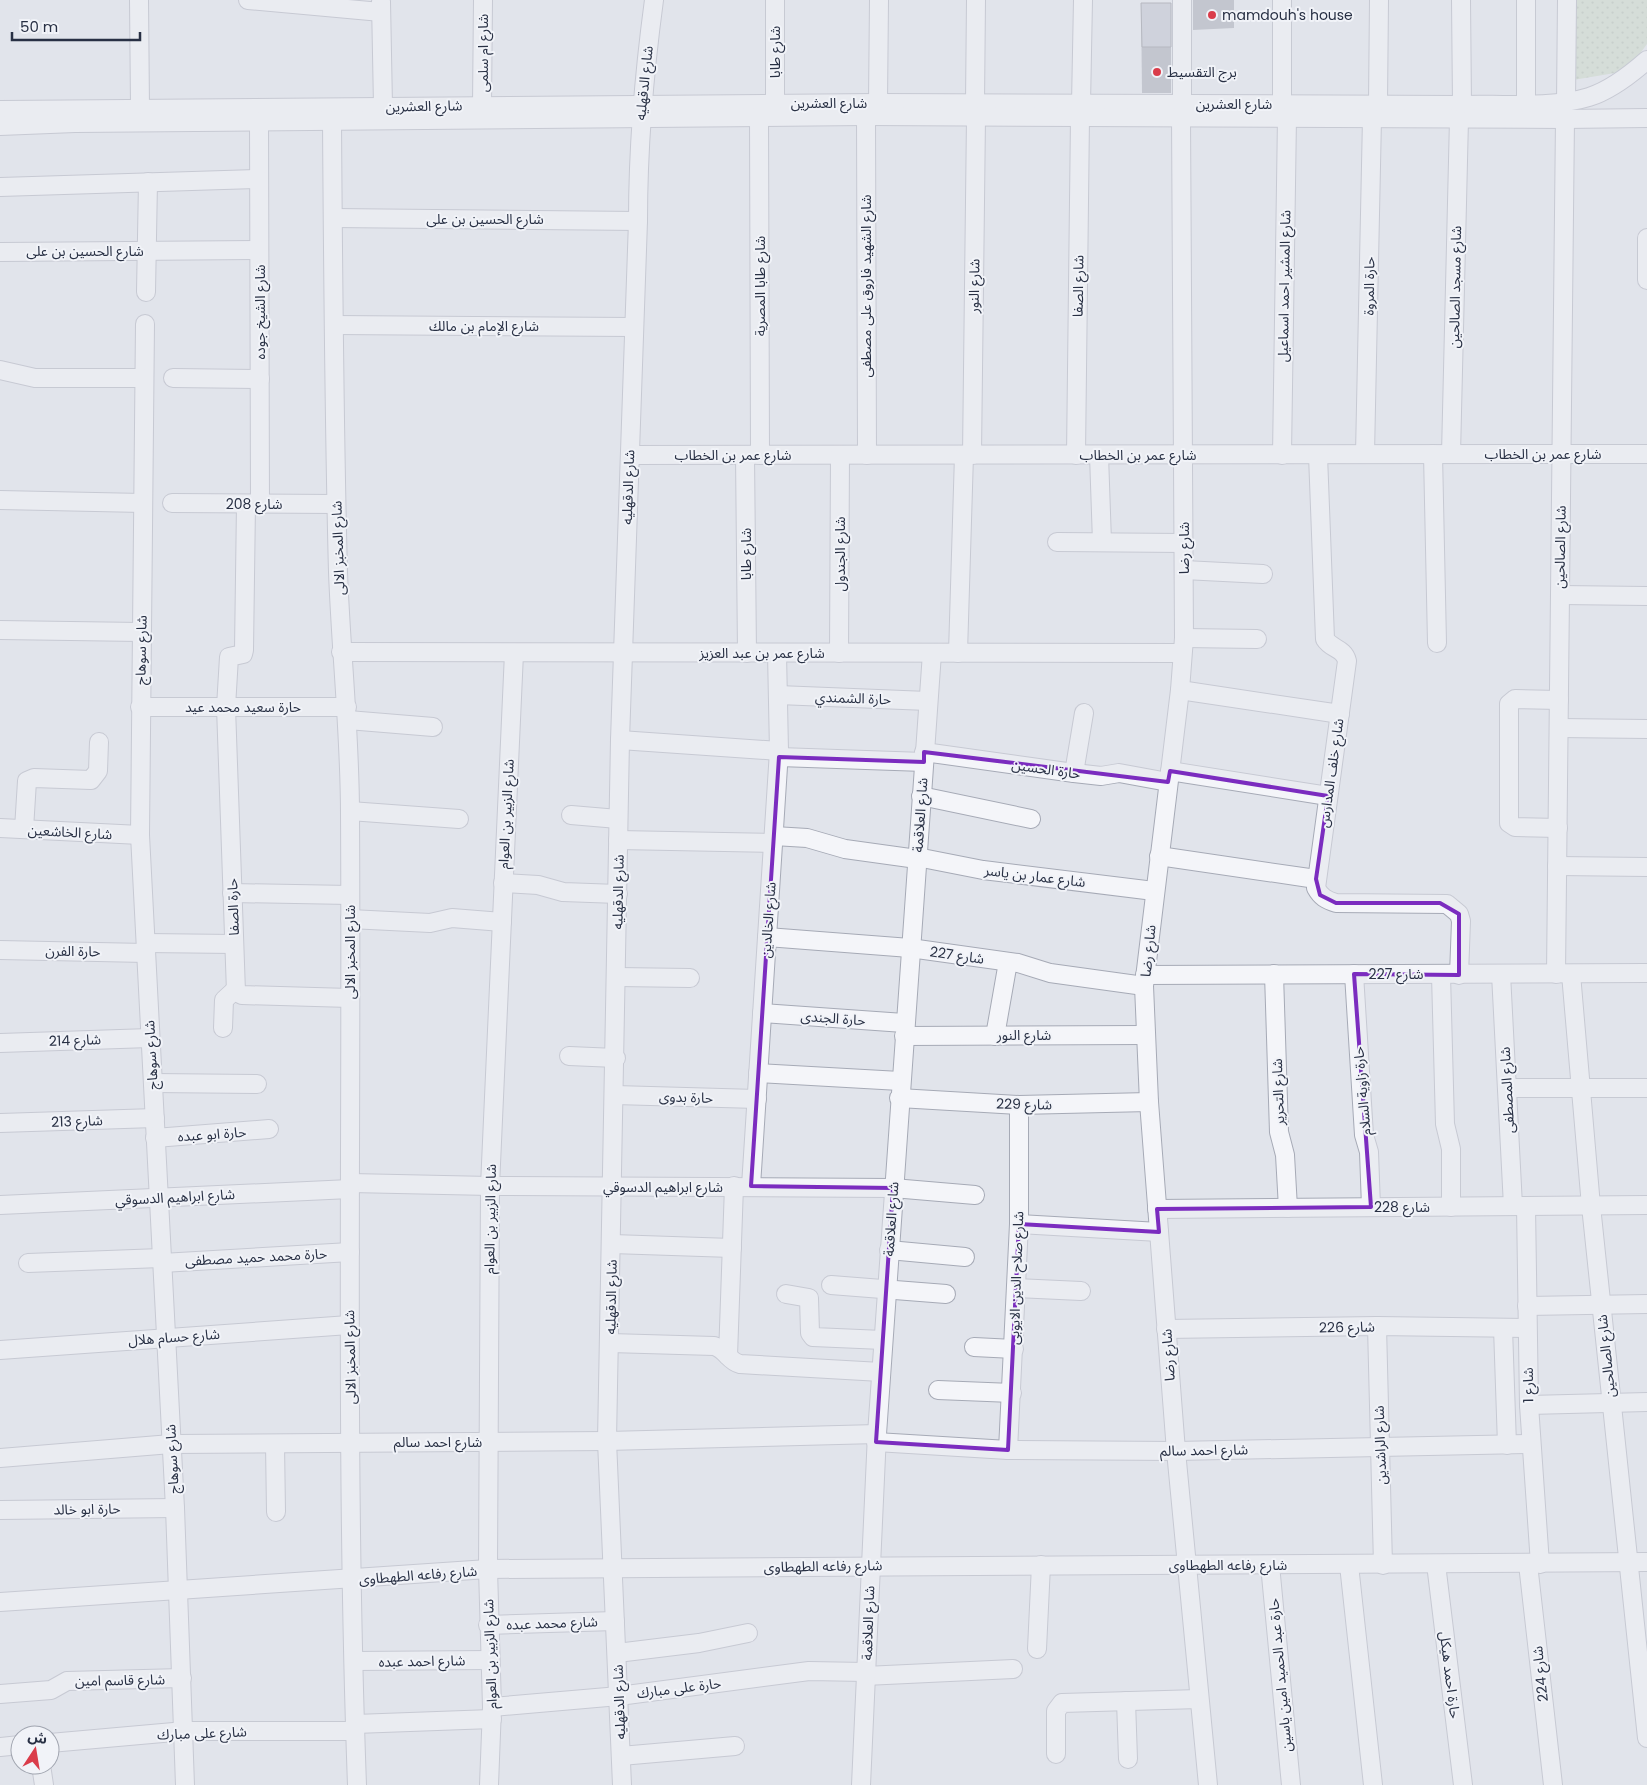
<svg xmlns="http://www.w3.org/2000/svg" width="1647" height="1785" font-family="Poppins,'Noto Sans Arabic',sans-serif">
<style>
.grass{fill:url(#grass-dots)}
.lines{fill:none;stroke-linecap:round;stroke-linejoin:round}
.minor-casing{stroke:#a6aab6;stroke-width:20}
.minor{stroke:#f4f5f9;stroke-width:18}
.wall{fill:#9ea3ad}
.building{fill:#b8bdc9;stroke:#81848d}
.marked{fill:none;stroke:#7b2cbf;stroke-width:4;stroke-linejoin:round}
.poi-dot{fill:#da3c4a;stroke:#f1f3f8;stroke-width:2}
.labels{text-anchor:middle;stroke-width:4;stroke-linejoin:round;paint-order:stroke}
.poi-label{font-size:14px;fill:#283044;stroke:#f1f3f8;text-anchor:start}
.street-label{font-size:14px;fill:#283044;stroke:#f1f3f8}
</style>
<defs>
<pattern id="grass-dots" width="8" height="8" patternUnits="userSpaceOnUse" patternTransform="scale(1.25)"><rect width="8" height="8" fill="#c5d5c1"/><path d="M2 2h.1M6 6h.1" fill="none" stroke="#a9b7a7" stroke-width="1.8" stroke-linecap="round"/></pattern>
</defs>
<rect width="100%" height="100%" fill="#e1e4eb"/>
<polygon class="grass" points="1570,0 1647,0 1647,44 1627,71 1567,81"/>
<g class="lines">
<g class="minor-casing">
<g id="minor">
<polyline points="139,0 140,107"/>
<polyline points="248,0 381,12"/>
<polyline points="1182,0 1182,104"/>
<polyline points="1282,0 1282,104"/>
<polyline points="1461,0 1462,105"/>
<polyline points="1526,0 1526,103"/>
<polyline points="381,2 383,106"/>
<polyline points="1566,102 1567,0"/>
<polyline points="878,103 879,0"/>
<polyline points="975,103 976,0"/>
<polyline points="775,104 775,0"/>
<polyline points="1081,104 1083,0"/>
<polyline points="1378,104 1379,0"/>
<polyline points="482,105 483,0"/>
<path d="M0,110L878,103L1462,105C1499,104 1554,108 1589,97C1611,90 1630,75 1647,60"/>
<polyline points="866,116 867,455"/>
<polyline points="759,117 760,455"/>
<polyline points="1181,117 1184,638 1180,690 1144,986 1149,1102 1176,1451 1208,1785"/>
<path d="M332,120C333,271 334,422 338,572C341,653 350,733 350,814C352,1138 345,1462 357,1785"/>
<polyline points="259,121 260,504"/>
<polyline points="0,126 75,123 866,116 1565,119 1647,118"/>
<polyline points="0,187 259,179"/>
<polyline points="333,218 638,221"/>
<polyline points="1647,238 1647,280"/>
<polyline points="0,252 259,250"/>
<polyline points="146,292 148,182"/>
<polyline points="145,324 140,835 175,1508 185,1785"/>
<polyline points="334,325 634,327"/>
<polyline points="0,370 35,378 144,378"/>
<polyline points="173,378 260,379"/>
<polyline points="1365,454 1372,118"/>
<polyline points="1433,454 1437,643"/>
<polyline points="1451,454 1459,119"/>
<polyline points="630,455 1647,454"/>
<polyline points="745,455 747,653"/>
<polyline points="972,455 976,117"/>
<polyline points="1076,455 1080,117"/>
<polyline points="1099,455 1102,542"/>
<polyline points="1282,455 1287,117"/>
<path d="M1318,455L1325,639C1331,649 1344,648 1347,661L1316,888C1321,897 1326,900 1336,903L1447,904L1459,914L1461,921L1459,975"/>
<polyline points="0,500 143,503"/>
<polyline points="172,503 336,504"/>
<polyline points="246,504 244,650 243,654 229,657 226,707 236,992 242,995 350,998"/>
<polyline points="1057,542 1184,543"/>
<polyline points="1184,570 1263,574"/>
<polyline points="1560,595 1647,596"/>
<polyline points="0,630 141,632"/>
<polyline points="1184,638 1257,639"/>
<polyline points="341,652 1182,653"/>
<polyline points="839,653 840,455"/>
<polyline points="958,653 964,455"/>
<polyline points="1180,690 1340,714"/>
<polyline points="778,695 928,701"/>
<polyline points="140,707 347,707"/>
<polyline points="348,720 433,727"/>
<polyline points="1559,728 1647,729"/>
<polyline points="620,740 779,751"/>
<polyline points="924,752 1074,773 1101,776 1119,773 1168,782"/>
<polyline points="779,757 924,762"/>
<polyline points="1170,771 1328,796"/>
<polyline points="1074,773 1084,713"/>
<polyline points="921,796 1031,819"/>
<polyline points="350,811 459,819"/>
<polyline points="571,815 618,819"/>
<polyline points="0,828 140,835"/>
<polyline points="1558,828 1515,827 1509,823 1509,704 1515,699 1559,700"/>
<polyline points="24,829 27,781 34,778 91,780 98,771 99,742"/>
<polyline points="774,836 807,838 845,849 917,859"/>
<polyline points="618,840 773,843"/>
<polyline points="1159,856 1316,879"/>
<polyline points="917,857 983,870 1154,891"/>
<polyline points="1557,866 1647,867"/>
<polyline points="503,883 538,885 563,892 618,894"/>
<polyline points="232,893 350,895"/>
<polyline points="350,919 430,923 452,918 502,922"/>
<polyline points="767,937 910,948 1018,963 1050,973 1144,986"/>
<polyline points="146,943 234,944"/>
<polyline points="0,950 146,953"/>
<polyline points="1274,974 1279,1132 1285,1155 1288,1208"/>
<polyline points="1354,974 1364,1135 1369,1152 1371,1207"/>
<polyline points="1501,974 1513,1206"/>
<polyline points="1556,974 1565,119"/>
<polyline points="1571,974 1591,1206 1647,1738"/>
<polyline points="1145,975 1647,973"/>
<polyline points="1441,975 1445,1124 1451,1149 1451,1207"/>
<polyline points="617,977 690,978"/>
<polyline points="762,1013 904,1023"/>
<polyline points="223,1028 224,1000 236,989"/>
<polyline points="904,1036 1145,1035"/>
<polyline points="995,1036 1008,962"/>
<polyline points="0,1043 150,1038"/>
<polyline points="569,1056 616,1058"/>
<polyline points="758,1073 900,1081"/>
<polyline points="153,1083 257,1084"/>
<polyline points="1507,1088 1647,1088"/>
<polyline points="615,1095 757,1099"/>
<polyline points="899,1098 1019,1105 1149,1102"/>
<polyline points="0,1123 155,1118"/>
<polyline points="155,1138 269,1129"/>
<polyline points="351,1183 490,1186 893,1188 975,1195"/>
<polyline points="751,1186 779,751 777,653"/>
<polyline points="0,1205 350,1189"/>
<polyline points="1526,1206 1529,1405 1540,1564"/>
<polyline points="1157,1209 1647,1205"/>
<polyline points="1019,1224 1159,1232"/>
<polyline points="612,1244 732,1248"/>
<polyline points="889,1250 965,1257"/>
<polyline points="28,1263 161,1258"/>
<polyline points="162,1263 350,1252"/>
<polyline points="831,1285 946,1294"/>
<polyline points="1016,1288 1081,1291"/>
<polyline points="786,1294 809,1298 810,1333 813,1337 883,1340"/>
<polyline points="1527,1306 1647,1304"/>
<polyline points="1377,1326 1383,1565"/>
<polyline points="1503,1328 1507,1445"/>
<polyline points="1166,1329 1377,1326 1527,1328"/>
<path d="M610,1343L714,1346C726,1349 728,1361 740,1364L881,1372"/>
<polyline points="974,1347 1014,1349"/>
<polyline points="0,1350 349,1325"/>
<polyline points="728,1356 734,1186"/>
<polyline points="938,1390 1012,1393"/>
<polyline points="1529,1405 1647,1402"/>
<polyline points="876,1442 1008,1450 1176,1451 1531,1444"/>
<polyline points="275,1444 276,1512"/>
<polyline points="1008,1450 1019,1224 1019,1105"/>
<polyline points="0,1458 171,1444 607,1441 877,1434"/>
<polyline points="0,1510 175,1508"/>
<polyline points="1436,1564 1463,1785"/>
<polyline points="1528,1564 1553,1785"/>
<polyline points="1270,1565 1291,1785"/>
<polyline points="1349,1565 1373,1785"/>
<polyline points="0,1602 488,1569 1647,1562"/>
<polyline points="488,1625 615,1621"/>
<polyline points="1037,1649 1041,1565"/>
<polyline points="617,1653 699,1643 748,1633"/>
<polyline points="354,1661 490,1660"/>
<polyline points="865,1676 1013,1669"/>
<polyline points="0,1694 51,1690 67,1681 182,1678"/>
<polyline points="1126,1701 1128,1759"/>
<polyline points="492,1707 619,1696 809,1671 866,1672"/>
<polyline points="355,1724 492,1719"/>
<polyline points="50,1743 185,1731 355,1731"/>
<polyline points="0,1747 20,1745"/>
<polyline points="1056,1754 1056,1711 1062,1703 1199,1699"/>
<polyline points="621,1756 735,1746"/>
<polyline points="41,1765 44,1785"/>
<polyline points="489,1785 492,1707 488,1569 490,1186 514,653"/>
<path d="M622,1785L607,1441L620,740L638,221C638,146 644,74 654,0"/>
<polyline points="861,1785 877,1434 932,653"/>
</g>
</g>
<use href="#minor" class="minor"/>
</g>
<g class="wall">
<polygon points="1193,0 1234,0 1234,28 1193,30"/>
<polygon points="1141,3 1171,3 1171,93 1142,93"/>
</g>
<polygon class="building" points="1141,3 1171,3 1171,47 1142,47"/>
<path d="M0 0H1647V1785H0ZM924,752L1168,782L1170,771L1328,796L1316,879L1320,895L1336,903H1440L1459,914V975L1354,974L1371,1207L1157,1209L1159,1232L1019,1224L1008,1450L876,1442L893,1188L751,1186L779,757L924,762Z" fill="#e1e4eb" fill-opacity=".55" fill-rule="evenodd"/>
<path class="marked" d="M924,752L1168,782L1170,771L1328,796L1316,879L1320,895L1336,903H1440L1459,914V975L1354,974L1371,1207L1157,1209L1159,1232L1019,1224L1008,1450L876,1442L893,1188L751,1186L779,757L924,762Z"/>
<g class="poi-dot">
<circle cx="1212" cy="15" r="5"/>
<circle cx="1157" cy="72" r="5"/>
</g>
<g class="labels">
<g class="poi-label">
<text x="1222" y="20">mamdouh's house</text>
<text x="1167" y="77">برج التقسيط</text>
</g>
<g class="street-label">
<text transform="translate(775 52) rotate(-90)" y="5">شارع طابا</text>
<text transform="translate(483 53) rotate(-90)" y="5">شارع ام سلمى</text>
<text transform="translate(644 83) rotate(-84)" y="5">شارع الدقهليه</text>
<text x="829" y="108">شارع العشرين</text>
<text x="1234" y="109">شارع العشرين</text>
<text transform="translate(424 106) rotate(-1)" y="5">شارع العشرين</text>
<text x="485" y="224">شارع الحسين بن على</text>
<text x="85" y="256">شارع الحسين بن على</text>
<text transform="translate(760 286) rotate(-90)" y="5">شارع طابا المصرية</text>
<text transform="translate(866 286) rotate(-90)" y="5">شارع الشهيد فاروق على مصطفى</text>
<text transform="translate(974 286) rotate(-89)" y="5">شارع النور</text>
<text transform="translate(1078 286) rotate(-89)" y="5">شارع الصفا</text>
<text transform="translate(1284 286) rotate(-89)" y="5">شارع المشير احمد اسماعيل</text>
<text transform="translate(1369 286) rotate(-89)" y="5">حارة المروة</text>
<text transform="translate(1455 287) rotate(-89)" y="5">شارع مسجد الصالحين</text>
<text transform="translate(260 312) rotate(-90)" y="5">شارع الشيخ جوده</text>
<text x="484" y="331">شارع الإمام بن مالك</text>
<text x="1543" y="459">شارع عمر بن الخطاب</text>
<text x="733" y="460">شارع عمر بن الخطاب</text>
<text x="1138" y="460">شارع عمر بن الخطاب</text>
<text transform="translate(628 487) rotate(-88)" y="5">شارع الدقهليه</text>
<text x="254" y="509">شارع 208</text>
<text transform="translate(1560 547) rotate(-89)" y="5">شارع الصالحين</text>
<text transform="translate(338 548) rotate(-92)" y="5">شارع المخبز الالى</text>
<text transform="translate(1184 548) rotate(-90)" y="5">شارع رضا</text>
<text transform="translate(746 554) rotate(-90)" y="5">شارع طابا</text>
<text transform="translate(840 554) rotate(-90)" y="5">شارع الجندول</text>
<text transform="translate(141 650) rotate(-89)" y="5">شارع سوهاج</text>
<text x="762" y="658">شارع عمر بن عبد العزيز</text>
<text transform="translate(853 698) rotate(2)" y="5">حارة الشمندي</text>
<text x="243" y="712">حارة سعيد محمد عيد</text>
<text transform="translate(1046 769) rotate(8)" y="5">حارة الحسين</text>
<text transform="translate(1331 773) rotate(-82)" y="5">شارع خلف المدارس</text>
<text transform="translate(506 814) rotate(-87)" y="5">شارع الزبير بن العوام</text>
<text transform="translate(920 815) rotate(-86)" y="5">شارع العلاقمة</text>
<text transform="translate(70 832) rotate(3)" y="5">شارع الخاشعين</text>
<text transform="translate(1035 876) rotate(7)" y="5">شارع عمار بن ياسر</text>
<text transform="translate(618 892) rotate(-89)" y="5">شارع الدقهليه</text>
<text transform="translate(233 907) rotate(-92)" y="5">حارة الصفا</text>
<text transform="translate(768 920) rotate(-86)" y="5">شارع الخالدين</text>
<text transform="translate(73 951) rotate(1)" y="5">حارة الفرن</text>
<text transform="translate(1148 951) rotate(-84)" y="5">شارع رضا</text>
<text transform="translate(350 952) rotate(-90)" y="5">شارع المخبز الالى</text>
<text transform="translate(957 955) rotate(8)" y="5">شارع 227</text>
<text x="1396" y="979">شارع 227</text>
<text transform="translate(833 1018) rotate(4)" y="5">حارة الجندى</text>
<text x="1024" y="1040">شارع النور</text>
<text transform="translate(75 1040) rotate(-2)" y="5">شارع 214</text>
<text transform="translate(151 1055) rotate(-93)" y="5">شارع سوهاج</text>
<text transform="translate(1507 1090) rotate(-93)" y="5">شارع المصطفى</text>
<text transform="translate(1362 1091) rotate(-95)" y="5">حارة زاوية السلام</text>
<text transform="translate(1278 1092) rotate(-92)" y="5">شارع التحرير</text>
<text transform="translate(686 1097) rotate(2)" y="5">حارة بدوى</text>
<text transform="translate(1024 1104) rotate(1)" y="5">شارع 229</text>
<text transform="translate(77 1121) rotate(-2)" y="5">شارع 213</text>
<text transform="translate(212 1134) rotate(-4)" y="5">حارة ابو عبده</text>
<text x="663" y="1192">شارع ابراهيم الدسوقي</text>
<text transform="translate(175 1197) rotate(-3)" y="5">شارع ابراهيم الدسوقي</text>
<text x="1402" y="1212">شارع 228</text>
<text transform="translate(490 1219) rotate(-89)" y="5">شارع الزبير بن العوام</text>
<text transform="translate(891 1219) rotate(-86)" y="5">شارع العلاقمة</text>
<text transform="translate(256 1257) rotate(-3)" y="5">حارة محمد حميد مصطفى</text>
<text transform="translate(1016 1278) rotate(-88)" y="5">شارع صلاح الدين الايوبى</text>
<text transform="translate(611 1297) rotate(-89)" y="5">شارع الدقهليه</text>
<text transform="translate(1347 1327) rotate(-1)" y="5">شارع 226</text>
<text transform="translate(174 1337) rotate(-4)" y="5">شارع حسام هلال</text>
<text transform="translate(1168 1355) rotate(-94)" y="5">شارع رضا</text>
<text transform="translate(1606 1356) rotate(-96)" y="5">شارع الصالحين</text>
<text transform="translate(350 1357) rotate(-91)" y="5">شارع المخبز الالى</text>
<text transform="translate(1528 1385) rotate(-91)" y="5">شارع 1</text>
<text x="438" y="1447">شارع احمد سالم</text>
<text transform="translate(1380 1445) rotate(-92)" y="5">شارع الراشدين</text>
<text transform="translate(1204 1450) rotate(-1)" y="5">شارع احمد سالم</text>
<text transform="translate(172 1459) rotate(-93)" y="5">شارع سوهاج</text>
<text transform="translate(87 1509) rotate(-1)" y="5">حارة ابو خالد</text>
<text x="1228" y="1570">شارع رفاعه الطهطاوى</text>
<text transform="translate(823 1566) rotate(-1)" y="5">شارع رفاعه الطهطاوى</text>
<text transform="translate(418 1575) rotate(-4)" y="5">شارع رفاعه الطهطاوى</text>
<text transform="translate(552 1623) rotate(-2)" y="5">شارع محمد عبده</text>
<text transform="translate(868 1623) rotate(-88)" y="5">شارع العلاقمة</text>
<text transform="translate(490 1654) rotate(-92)" y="5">شارع الزبير بن العوام</text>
<text transform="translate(422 1661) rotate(-1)" y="5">شارع احمد عبده</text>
<text transform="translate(1540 1674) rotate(-96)" y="5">شارع 224</text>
<text transform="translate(1280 1675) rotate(-95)" y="5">حارة عبد الحميد امين ياسين</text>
<text transform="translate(1450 1675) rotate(83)" y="5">حارة احمد هيكل</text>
<text transform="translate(120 1680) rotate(-1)" y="5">شارع قاسم امين</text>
<text transform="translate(679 1688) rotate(-7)" y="5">حارة على مبارك</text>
<text transform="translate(619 1702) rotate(-92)" y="5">شارع الدقهليه</text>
<text transform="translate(202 1733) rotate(-2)" y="5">شارع على مبارك</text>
</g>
</g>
<g transform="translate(35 1750) rotate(12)"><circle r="24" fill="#f1f3f8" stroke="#a1a5b0"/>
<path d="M0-4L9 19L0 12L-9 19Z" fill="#da3c4a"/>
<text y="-8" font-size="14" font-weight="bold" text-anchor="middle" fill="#283044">ش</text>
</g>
<path d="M12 32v8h128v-8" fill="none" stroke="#283044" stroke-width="2.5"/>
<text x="20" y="32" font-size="15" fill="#283044" stroke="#f1f3f8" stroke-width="4" paint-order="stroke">50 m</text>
</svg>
